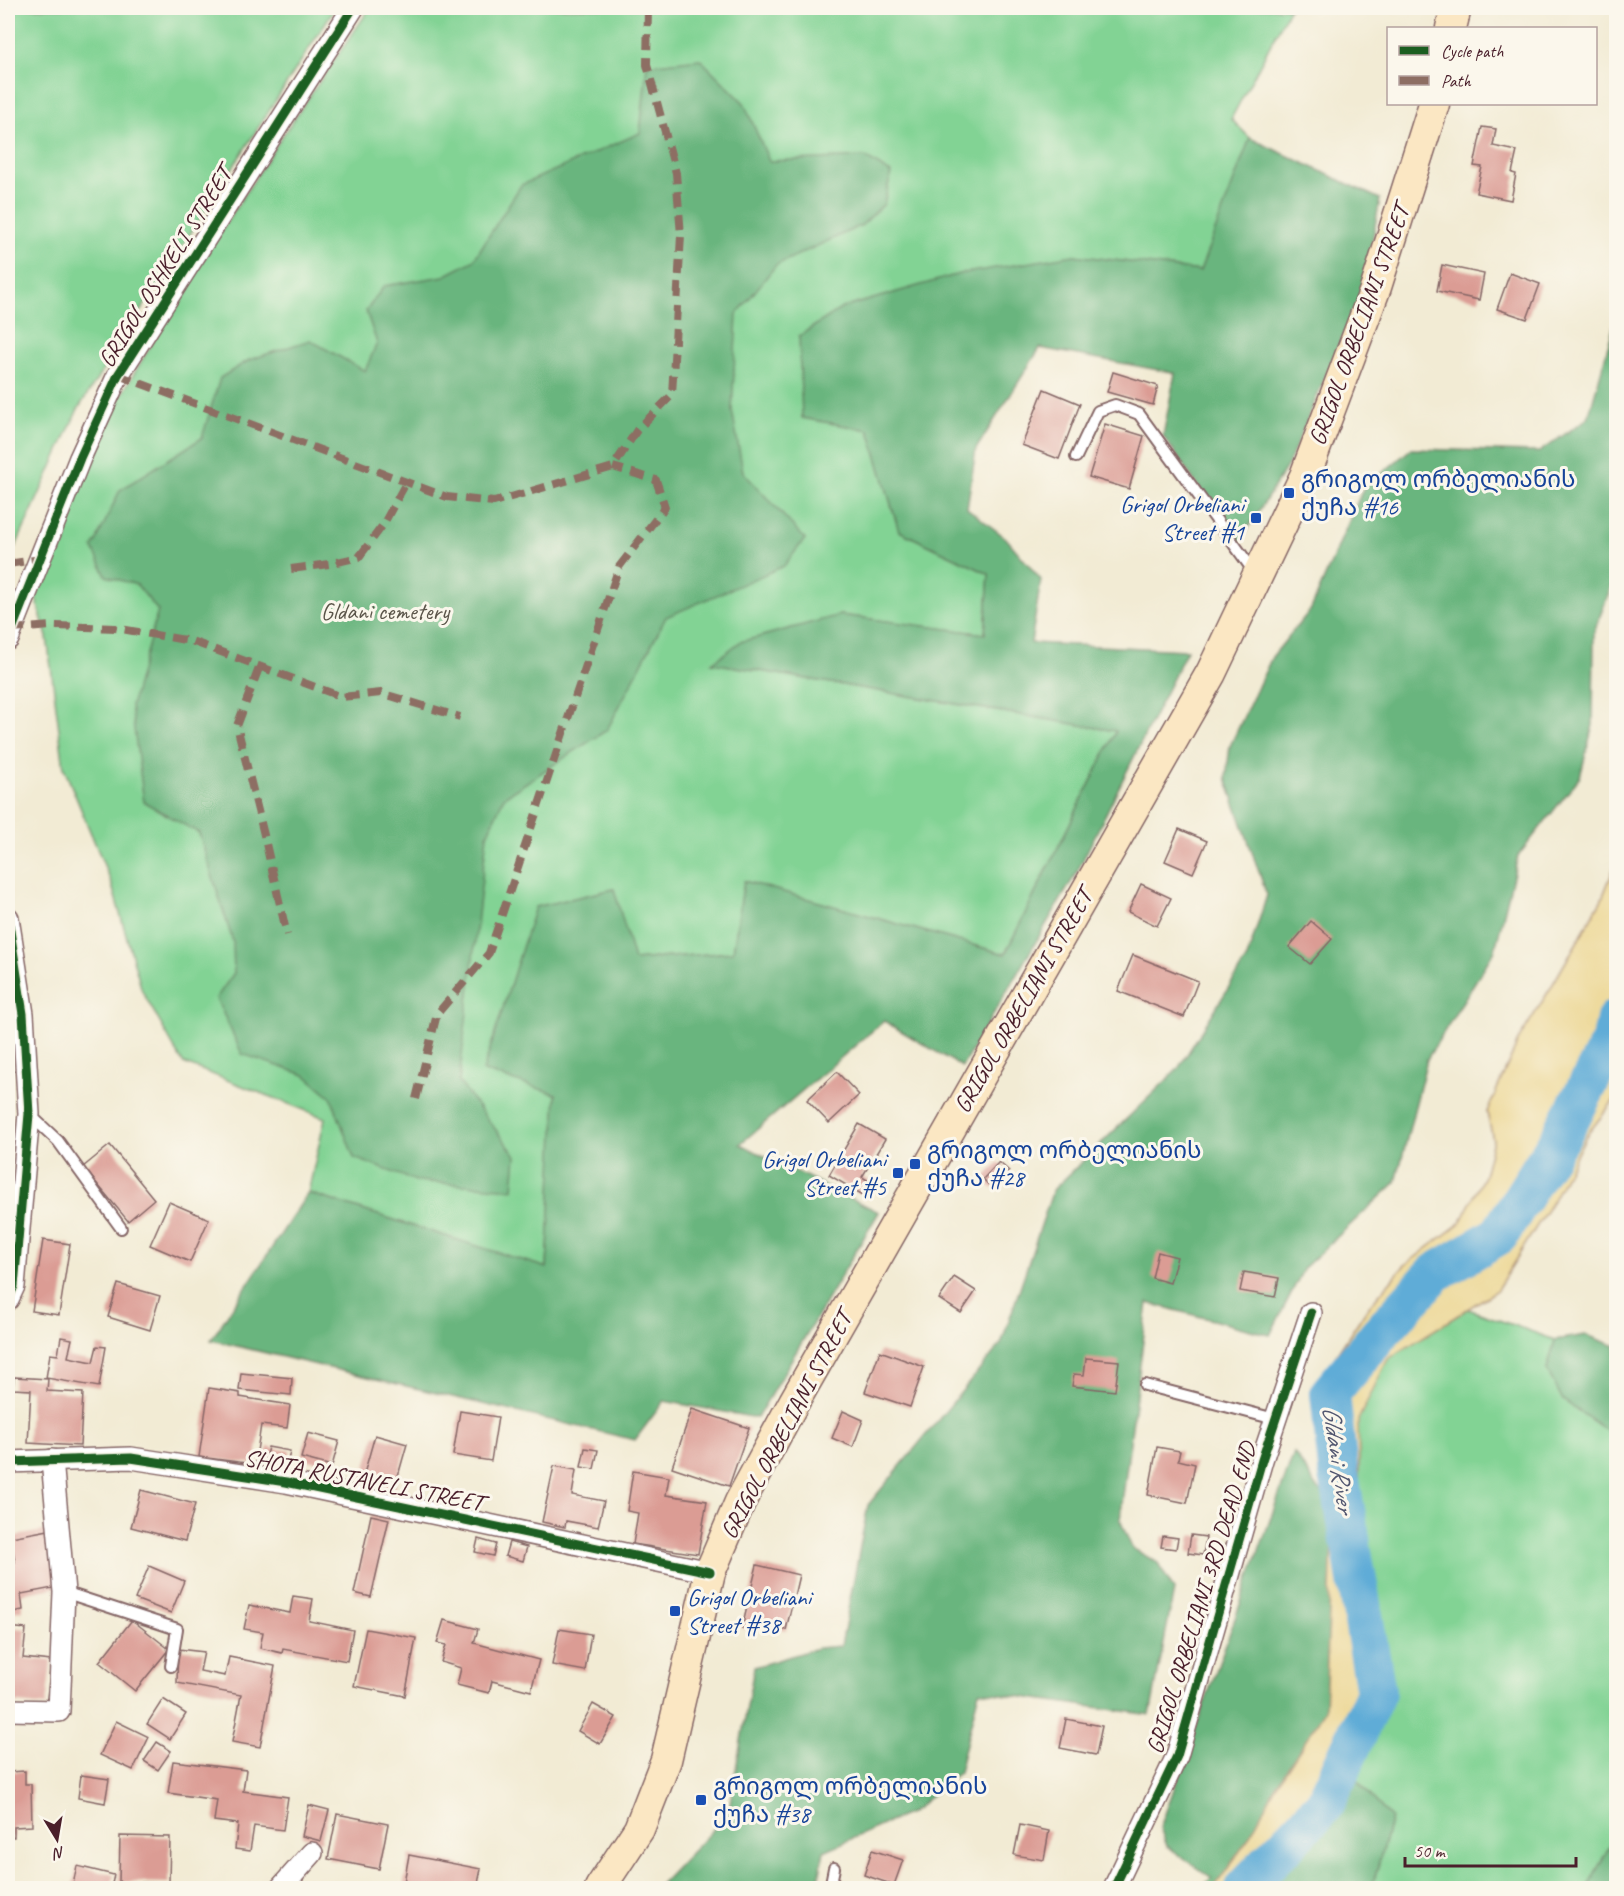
<svg xmlns="http://www.w3.org/2000/svg" width="1624" height="1896" font-family="Caveat,'Noto Sans Georgian',sans-serif">
<style>
.green{fill:#82d394;stroke:#667960;stroke-width:1.5}
.forest{fill:#69b57e;stroke:#5a6a54;stroke-width:1.5}
.sand{fill:#eeda9e;stroke:#9c7c64;stroke-width:1.5}
.lines{fill:none;stroke-linecap:round;stroke-linejoin:round}
.river{stroke:#5eacd7;stroke-width:40}
.building{fill:#db9c94}
.service-casing{stroke:#856666;stroke-width:14}
.minor-casing{stroke:#856666;stroke-width:24}
.secondary-casing{stroke:#856666;stroke-width:33}
.service{stroke:#fff;stroke-width:10}
.minor{stroke:#fff;stroke-width:21}
.secondary{stroke:#fbe7c3;stroke-width:30}
.quiet{stroke:#8d6e63;stroke-width:8;stroke-dasharray:15 8;stroke-linecap:butt}
.cycleway-casing{stroke:#fbf7ec;stroke-width:13}
.cycleway{stroke:#1b5e20;stroke-width:9}
.transit-dot{fill:#1a4fb4;stroke:#fbf7ec;stroke-width:2}
.labels{text-anchor:middle;stroke-width:6;stroke-linejoin:round;paint-order:stroke}
.street-label{font-size:24px;fill:#4a1f2b;stroke:#fbf7ec}
.transit-label{font-size:24px;fill:#164399;stroke:#fbf7ec;text-anchor:start}
.park-label{font-size:24px;fill:#5b554a;stroke:#fbf7ec}
.water-label{font-size:26px;font-style:italic;fill:#525770;stroke:#fbf7ec}
</style>
<rect width="100%" height="100%" fill="#fbf7ec"/>
<filter id="ink" filterUnits="userSpaceOnUse"><feTurbulence type="fractalNoise" baseFrequency=".0167" numOctaves="2"/><feDisplacementMap in="SourceGraphic" scale="12" xChannelSelector="R" yChannelSelector="G"/><feConvolveMatrix kernelMatrix="1 2 1 2 8 2 1 2 1" color-interpolation-filters="sRGB"/></filter>
<filter id="wash" filterUnits="userSpaceOnUse"><feTurbulence type="fractalNoise" baseFrequency=".008" numOctaves="4" result="noise"/><feDisplacementMap in="SourceGraphic" scale="24" xChannelSelector="R" yChannelSelector="G"/><feGaussianBlur stdDeviation="1.35" result="paint"/><feColorMatrix in="noise" values="0 0 0 0 0 0 0 0 0 0 0 0 0 0 0 0 0 1.4 0 .05"/><feComposite in="paint" operator="in"/></filter>
<g filter="url(#wash)">
<rect width="100%" height="100%" fill="#f2ebd4"/>
<g class="green">
<polygon points="8,8 335,8 78,409 16,546 8,546"/>
<polygon points="370,8 1290,8 1231,119 1250,138 1209,272 1074,255 869,430 899,531 989,574 985,634 840,615 713,663 1116,731 1005,954 744,881 733,952 633,960 483,1071 557,1094 547,1268 308,1193 325,1118 183,1063 142,991 111,882 64,768 47,637 33,588 117,402 194,273 283,135"/>
<polygon points="1468,1309 1555,1340 1547,1370 1563,1400 1616,1437 1616,1839 1614,1838 1587,1888 1372,1888 1391,1818 1356,1780 1381,1725 1380,1639 1360,1527 1358,1420 1387,1359"/>
</g>
<g class="forest">
<polygon points="700,59 744,103 769,161 865,157 891,173 884,204 862,225 776,265 737,314 732,410 743,472 805,539 784,566 666,617 607,730 504,797 487,835 459,1082 516,1156 513,1189 416,1181 354,1158 331,1097 305,1075 242,1054 216,998 234,973 233,942 199,833 144,802 131,706 158,611 137,585 106,576 93,548 120,490 202,438 220,378 249,360 310,340 365,371 377,343 366,311 384,286 444,276 473,261 521,185 640,133 647,65"/>
<polygon points="1250,138 1380,199 1364,286 1288,465 1238,544 1163,436 1175,373 1040,348 976,449 967,508 1006,538 1041,580 1031,643 1187,650 1076,874 962,1067 884,1021 740,1144 879,1212 757,1418 664,1401 635,1440 211,1340 308,1193 547,1268 556,1094 483,1071 535,907 614,889 634,960 733,952 744,881 1005,954 1116,731 712,663 740,642 840,615 985,634 989,574 899,531 869,430 802,418 799,336 842,308 959,274 1074,255 1200,271"/>
<polygon points="1616,318 1616,574 1594,632 1593,725 1580,777 1518,856 1495,950 1427,1059 1396,1182 1304,1268 1270,1335 1148,1303 1120,1520 1132,1548 1158,1563 1174,1590 1150,1715 979,1691 959,1772 912,1812 824,1851 817,1888 657,1888 728,1814 754,1667 818,1648 841,1646 868,1505 1001,1344 1053,1190 1178,1069 1247,958 1267,895 1226,778 1230,746 1272,657 1311,609 1363,489 1411,449 1539,452 1588,418"/>
<polygon points="1586,1335 1616,1346 1616,1437 1563,1400 1547,1370 1555,1340"/>
<polygon points="1294,1453 1332,1508 1332,1545 1325,1711 1275,1788 1247,1841 1214,1888 1201,1888 1212,1878 1167,1846 1160,1828"/>
<polygon points="1356,1780 1391,1818 1372,1888 1267,1888 1345,1805"/>
<polygon points="1614,1838 1616,1839 1616,1888 1587,1888"/>
</g>
<polygon class="sand" points="1616,863 1616,1098 1586,1136 1552,1202 1496,1291 1388,1359 1358,1420 1360,1527 1380,1639 1381,1725 1345,1805 1267,1888 1214,1888 1247,1841 1275,1788 1325,1711 1332,1545 1331,1479 1318,1413 1335,1357 1368,1307 1404,1266 1460,1223 1484,1176 1493,1140 1487,1112 1519,1039 1550,989 1601,901"/>
<g class="lines">
<polyline class="river" points="1244,1888 1325,1804 1376,1692 1338,1469 1330,1393 1380,1333 1435,1273 1499,1235 1561,1136 1612,1039 1616,1019"/>
</g>
<g id="blocks">
<g class="building">
<polygon points="1482,127 1496,129 1493,146 1517,151 1512,173 1516,174 1511,200 1476,193 1482,167 1474,166"/>
<polygon points="1442,265 1484,274 1479,300 1437,291"/>
<polygon points="1510,273 1540,284 1527,319 1497,309"/>
<polygon points="1113,372 1158,386 1153,405 1107,392"/>
<polygon points="1044,389 1080,404 1059,459 1022,445"/>
<polygon points="1105,424 1144,436 1129,489 1089,477"/>
<polygon points="1179,829 1207,841 1193,873 1165,861"/>
<polygon points="1141,884 1171,898 1157,926 1128,912"/>
<polygon points="1311,921 1332,939 1310,964 1289,947"/>
<polygon points="1133,955 1198,981 1184,1017 1118,991"/>
<polygon points="837,1072 859,1095 829,1123 807,1100"/>
<polygon points="859,1124 885,1139 862,1177 876,1185 868,1198 829,1175"/>
<polygon points="110,1145 154,1199 128,1221 83,1167"/>
<polygon points="999,1162 1009,1171 992,1188 983,1179"/>
<polygon points="169,1202 209,1219 190,1262 150,1245"/>
<polygon points="43,1240 70,1244 59,1315 32,1311"/>
<polygon points="1158,1252 1177,1257 1170,1283 1152,1278"/>
<polygon points="1244,1272 1279,1278 1275,1297 1240,1291"/>
<polygon points="954,1277 976,1291 961,1313 939,1299"/>
<polygon points="118,1284 160,1296 150,1330 108,1317"/>
<polygon points="61,1337 72,1339 68,1357 93,1362 97,1346 106,1347 99,1387 46,1378 50,1354 58,1355"/>
<polygon points="880,1351 924,1367 910,1407 865,1392"/>
<polygon points="1086,1358 1119,1361 1115,1391 1072,1386 1074,1374 1084,1375"/>
<polygon points="241,1373 292,1378 291,1395 239,1390"/>
<polygon points="14,1377 48,1379 47,1391 83,1393 80,1446 28,1443 31,1390 13,1389"/>
<polygon points="209,1388 240,1393 240,1397 290,1405 287,1428 261,1425 255,1464 199,1457"/>
<polygon points="692,1409 749,1428 729,1486 672,1467"/>
<polygon points="460,1411 498,1417 491,1461 453,1455"/>
<polygon points="843,1411 863,1420 853,1447 832,1438"/>
<polygon points="308,1433 339,1441 332,1466 301,1458"/>
<polygon points="375,1435 407,1444 394,1490 362,1481"/>
<polygon points="268,1447 290,1451 286,1471 263,1467"/>
<polygon points="1157,1447 1180,1451 1178,1460 1195,1464 1187,1503 1148,1495"/>
<polygon points="585,1448 598,1450 594,1469 581,1467"/>
<polygon points="554,1466 576,1470 572,1495 604,1501 598,1527 566,1521 565,1527 542,1522"/>
<polygon points="633,1471 669,1477 666,1495 707,1501 698,1554 633,1544 638,1513 627,1511"/>
<polygon points="141,1490 195,1504 185,1541 131,1527"/>
<polygon points="371,1515 389,1519 371,1597 354,1593"/>
<polygon points="54,1529 64,1586 21,1594 23,1610 8,1613 8,1563 15,1562 11,1537"/>
<polygon points="1191,1535 1206,1537 1203,1555 1188,1553"/>
<polygon points="1163,1536 1178,1538 1176,1549 1161,1547"/>
<polygon points="478,1539 496,1544 493,1556 475,1552"/>
<polygon points="509,1542 527,1547 523,1561 505,1556"/>
<polygon points="757,1565 799,1575 786,1630 756,1623 755,1631 742,1628"/>
<polygon points="149,1566 184,1581 171,1613 135,1599"/>
<polygon points="293,1596 313,1599 309,1621 353,1630 347,1661 283,1649 282,1653 260,1648 263,1632 244,1629 249,1605 290,1613"/>
<polygon points="132,1620 169,1649 135,1691 99,1662"/>
<polygon points="444,1620 478,1629 474,1643 539,1660 531,1691 492,1681 489,1693 457,1685 461,1668 441,1662 446,1645 437,1643"/>
<polygon points="8,1627 26,1629 23,1658 51,1661 46,1706 8,1702"/>
<polygon points="366,1629 416,1638 405,1696 354,1686"/>
<polygon points="559,1629 591,1634 585,1671 552,1665"/>
<polygon points="178,1649 204,1652 200,1671 225,1676 229,1657 275,1666 260,1747 232,1742 241,1695 177,1683"/>
<polygon points="163,1699 186,1714 170,1739 147,1724"/>
<polygon points="593,1704 616,1717 600,1744 578,1731"/>
<polygon points="1066,1719 1102,1726 1096,1755 1060,1748"/>
<polygon points="116,1721 149,1737 133,1770 100,1755"/>
<polygon points="157,1742 171,1751 158,1770 144,1761"/>
<polygon points="173,1761 246,1770 243,1791 288,1797 283,1830 254,1826 250,1851 235,1849 238,1824 214,1821 217,1800 168,1793"/>
<polygon points="25,1771 25,1784 31,1784 32,1826 14,1827 14,1837 8,1837 8,1772"/>
<polygon points="81,1775 109,1779 105,1803 78,1798"/>
<polygon points="309,1805 329,1810 321,1841 302,1836"/>
<polygon points="337,1814 388,1824 379,1869 328,1859"/>
<polygon points="1020,1825 1049,1831 1044,1860 1014,1855"/>
<polygon points="120,1836 170,1837 169,1883 119,1882"/>
<polygon points="872,1850 903,1860 894,1885 864,1875"/>
<polygon points="409,1855 481,1869 477,1888 403,1888"/>
<polygon points="77,1866 114,1875 111,1888 72,1888"/>
</g>
</g>
</g>
<g filter="url(#ink)">
<use href="#blocks" fill-opacity="0" stroke="#856666" stroke-width="1.5"/>
<g class="lines">
<g class="service-casing">
<g id="service">
<polyline points="1076,457 1098,411 1115,405 1139,414 1255,573"/>
<polyline points="8,1015 23,1014"/>
<polyline points="29,1114 58,1141 121,1228"/>
<polyline points="1145,1385 1275,1419"/>
<polyline points="64,1592 177,1629 171,1666"/>
<polyline points="830,1888 834,1868"/>
</g>
</g>
<g class="minor-casing">
<g id="minor">
<polyline points="8,639 80,458 118,375 353,8"/>
<polyline points="8,918 23,1014 29,1114 14,1286 8,1299"/>
<polyline points="8,1462 131,1458 286,1482 710,1572"/>
<polyline points="8,1710 59,1711 64,1592 52,1460"/>
<polyline points="281,1888 312,1853"/>
<polyline points="1114,1888 1177,1756 1262,1460 1311,1313"/>
</g>
</g>
<g class="secondary-casing">
<g id="secondary">
<polyline points="1451,28 1456,8"/>
<polyline points="600,1888 639,1829 666,1760 710,1572 740,1502 794,1402 1211,673 1305,476 1376,287 1434,104"/>
</g>
</g>
<use href="#service" class="service"/>
<use href="#minor" class="minor"/>
<use href="#secondary" class="secondary"/>
<g class="quiet">
<polyline points="118,375 447,497 494,502 613,467 637,430 672,395 681,235 676,173 647,65 648,8"/>
<polyline points="8,564 40,559"/>
<polyline points="291,569 329,564 359,557 383,525 407,481"/>
<polyline points="10,629 53,626 115,628 191,641 342,697 381,693 460,717"/>
<polyline points="259,668 237,726 264,835 287,935"/>
<polyline points="416,1099 437,1014 489,953 619,567 665,507 656,480 613,467"/>
</g>
<g class="cycleway-casing">
<g id="cycleway">
<polyline points="8,639 80,458 118,375 353,8"/>
<polyline points="8,918 23,1014 29,1114 14,1286 8,1299"/>
<polyline points="8,1462 131,1458 286,1482 710,1572"/>
<polyline points="1114,1888 1177,1756 1262,1460 1311,1313"/>
</g>
</g>
<use href="#cycleway" class="cycleway"/>
</g>
</g>
<g class="transit-dot">
<rect x="1283" y="487" width="12" height="12" rx="3"/>
<rect x="1250" y="512" width="12" height="12" rx="3"/>
<rect x="909" y="1158" width="12" height="12" rx="3"/>
<rect x="892" y="1167" width="12" height="12" rx="3"/>
<rect x="669" y="1605" width="12" height="12" rx="3"/>
<rect x="695" y="1794" width="12" height="12" rx="3"/>
</g>
<g class="labels">
<g class="street-label">
<text transform="translate(165 267) rotate(-58)" y="8">GRIGOL OSHKELI STREET</text>
<text transform="translate(1359 325) rotate(-70)" y="8">GRIGOL ORBELIANI STREET</text>
<text transform="translate(1023 1001) rotate(-60)" y="8">GRIGOL ORBELIANI STREET</text>
<text transform="translate(786 1425) rotate(-62)" y="8">GRIGOL ORBELIANI STREET</text>
<text transform="translate(364 1480) rotate(11)" y="8">SHOTA RUSTAVELI STREET</text>
<text transform="translate(1201 1598) rotate(-73)" y="8">GRIGOL ORBELIANI 3RD DEAD END</text>
</g>
<g class="transit-label">
<text x="1301" y="487">გრიგოლ ორბელიანის<tspan x="1301" dy="28">ქუჩა #16</tspan></text>
<text x="1244" y="512" text-anchor="end">Grigol Orbeliani<tspan x="1244" dy="28">Street #1</tspan></text>
<text x="927" y="1158">გრიგოლ ორბელიანის<tspan x="927" dy="28">ქუჩა #28</tspan></text>
<text x="886" y="1167" text-anchor="end">Grigol Orbeliani<tspan x="886" dy="28">Street #5</tspan></text>
<text x="687" y="1605">Grigol Orbeliani<tspan x="687" dy="28">Street #38</tspan></text>
<text x="713" y="1794">გრიგოლ ორბელიანის<tspan x="713" dy="28">ქუჩა #38</tspan></text>
</g>
<g class="park-label">
<text x="385" y="619">Gldani cemetery</text>
</g>
<g class="water-label">
<text transform="translate(1339 1459) rotate(82)" y="9">Gldani River</text>
</g>
</g>
<rect width="1624" height="1896" fill="none" stroke="#fbf7ec" stroke-width="30"/>
<rect x="1387" y="27" width="210" height="78" fill="#fbf7ec" stroke="#b4a19f" stroke-width="1.5"/>
<rect x="1399" y="46" width="30" height="9" fill="#1b5e20" stroke="#b4a19f" stroke-width="1.5"/>
<text x="1441" y="57" font-size="18" fill="#4a1f2b">Cycle path</text>
<rect x="1399" y="76" width="30" height="9" fill="#8d6e63" stroke="#b4a19f" stroke-width="1.5"/>
<text x="1441" y="87" font-size="18" fill="#4a1f2b">Path</text>
<g transform="translate(57 1839) rotate(169)" stroke="#fbf7ec" stroke-width="4.5" paint-order="stroke">
<path d="M0-4.5L10 22L0 15L-10 22Z" fill="#4a1f2b"/>
<text y="-9" font-size="16" font-weight="bold" text-anchor="middle" fill="#4a1f2b">N</text>
</g>
<path d="M1405 1857v9h171v-9" fill="none" stroke="#4a1f2b" stroke-width="3"/>
<text x="1414" y="1857" font-size="18" fill="#4a1f2b" stroke="#fbf7ec" stroke-width="4.5" paint-order="stroke">50 m</text>
</svg>
